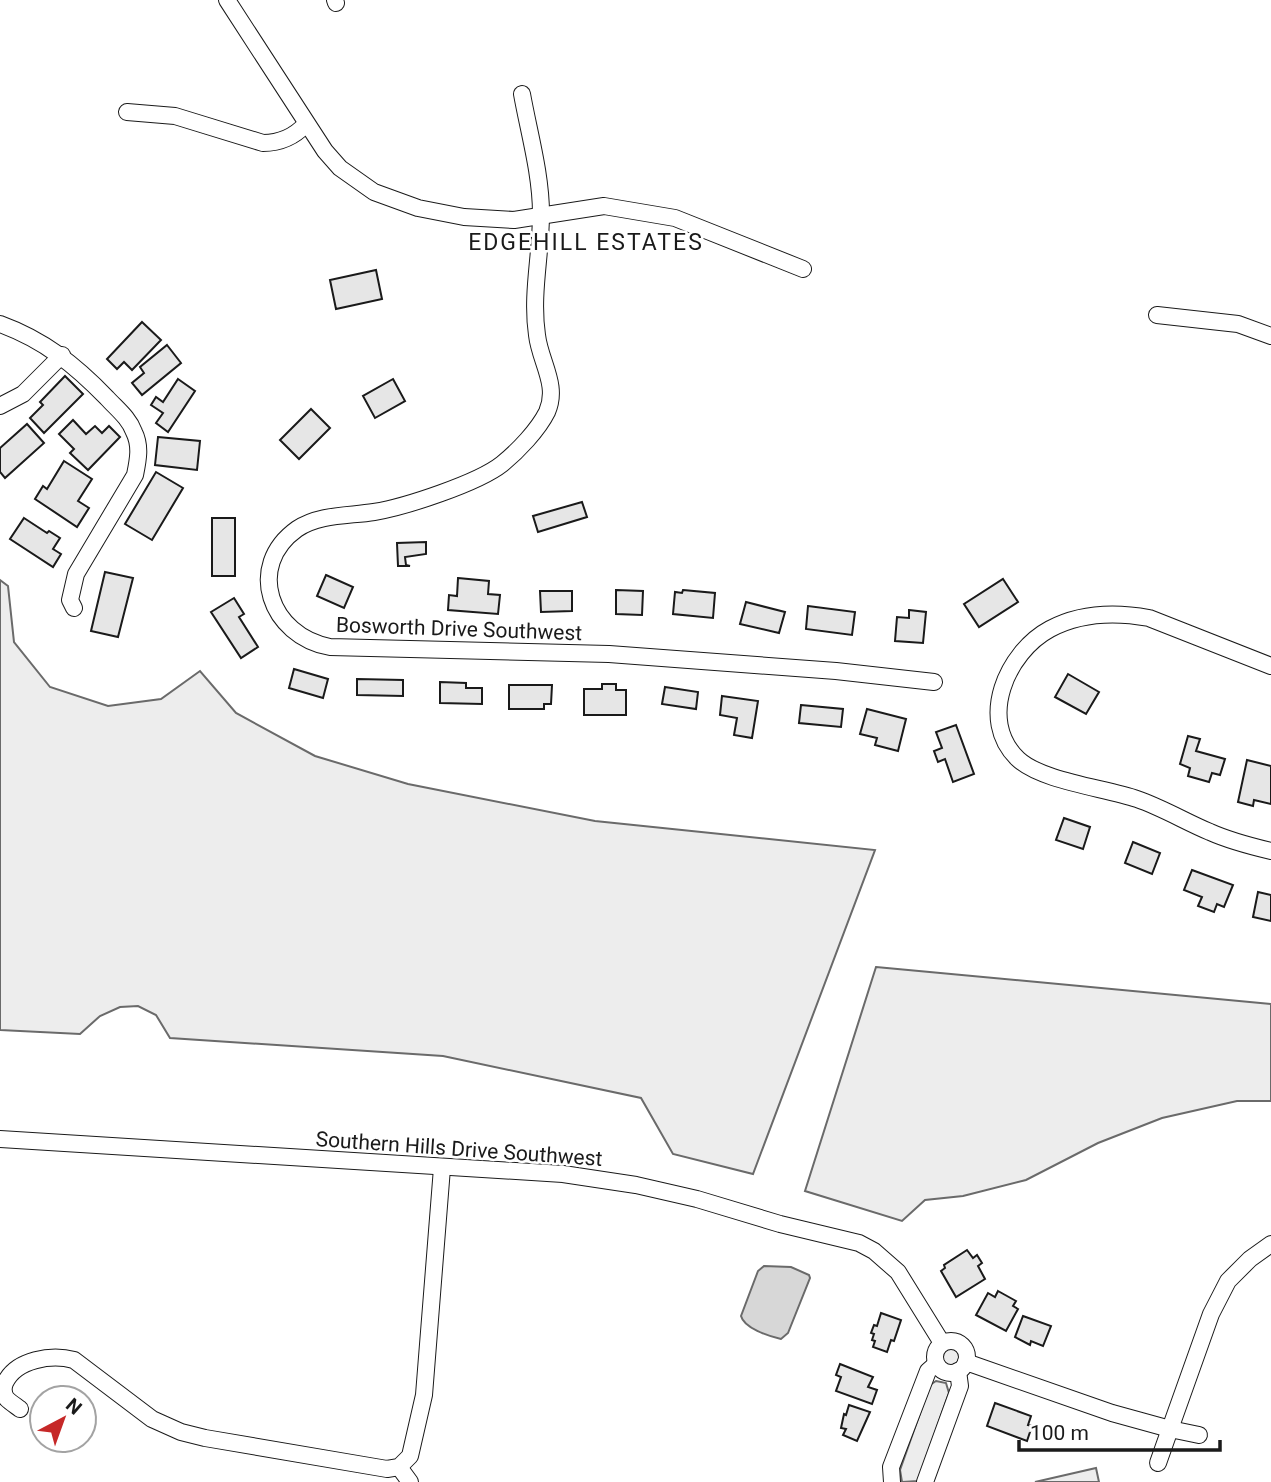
<svg xmlns="http://www.w3.org/2000/svg" width="1271" height="1482" font-family="Roboto,sans-serif">
<style>
.built{fill:#ededed;stroke:#6a6a6a;stroke-width:2}
.water{fill:#d7d7d7;stroke:#6a6a6a;stroke-width:2}
.building{fill:#e6e6e6;stroke:#1a1a1a;stroke-width:2}
.lines{fill:none;stroke-linecap:round;stroke-linejoin:round}
.minor-casing{stroke:#1a1a1a;stroke-width:18}
.minor{stroke:#fff;stroke-width:16}
.labels{text-anchor:middle;stroke-width:5;stroke-linejoin:round;paint-order:stroke}
.street-label{font-size:21px;fill:#1a1a1a;stroke:#fff}
.neighbourhood-label{font-size:23px;letter-spacing:2px;fill:#1a1a1a;stroke:#fff}
</style>
<rect width="100%" height="100%" fill="#fff"/>
<g class="built">
<polygon points="0,580 8,586 14,642 50,687 108,706 161,699 200,671 236,713 315,756 408,784 595,821 875,850 753,1174 673,1154 641,1098 443,1056 170,1038 156,1015 138,1006 120,1007 100,1016 80,1034 0,1030"/>
<polygon points="876,967 1271,1004 1271,1101 1237,1101 1162,1118 1098,1143 1026,1180 963,1196 925,1200 902,1221 805,1191"/>
<circle cx="951" cy="1357" r="11"/>
<polygon points="936,1381 946,1383 949,1393 918,1481 902,1482 900,1470 930,1385"/>
<polygon points="1096,1468 1099,1482 1035,1482"/>
</g>
<path class="water" d="M764,1266L791,1267L809,1275L810,1278L788,1333L781,1339C768,1336 744,1328 741,1316L758,1271Z"/>
<g class="building">
<polygon points="376,270 382,299 336,309 330,280"/>
<polygon points="142,322 161,340 132,370 124,362 117,369 107,359"/>
<polygon points="167,345 181,363 142,395 132,383 144,373 140,367"/>
<polygon points="65,376 83,394 44,433 30,418 43,405 40,402"/>
<polygon points="178,379 195,391 168,432 156,423 163,413 151,405 156,397 163,402"/>
<polygon points="393,379 405,401 375,418 363,396"/>
<polygon points="311,409 330,428 299,459 280,440"/>
<polygon points="73,420 86,434 95,426 102,433 109,426 120,437 88,470 70,453 74,449 59,434"/>
<polygon points="27,424 44,443 5,478 0,472 0,448"/>
<polygon points="158,437 200,441 197,470 155,465"/>
<polygon points="64,461 92,479 78,501 89,508 77,527 35,499 43,486 47,489"/>
<polygon points="156,472 183,488 152,540 125,524"/>
<polygon points="582,502 587,517 538,532 533,516"/>
<polygon points="24,518 47,533 49,531 60,538 53,549 61,554 53,567 10,539"/>
<rect x="212" y="518" width="23" height="58"/>
<polygon points="426,542 426,554 405,557 406,565 410,566 398,566 397,543"/>
<polygon points="105,572 133,578 118,637 91,631"/>
<polygon points="326,575 353,587 344,608 317,596"/>
<polygon points="458,578 489,581 488,594 500,595 498,614 448,610 449,595 457,596"/>
<polygon points="1003,579 1018,602 979,627 964,604"/>
<polygon points="616,590 643,591 642,615 616,614"/>
<polygon points="683,590 715,593 713,618 673,614 675,592 682,593"/>
<polygon points="540,591 572,591 572,611 541,612"/>
<polygon points="234,598 244,614 239,617 258,647 241,658 211,612"/>
<polygon points="746,602 785,612 779,633 740,624"/>
<polygon points="808,606 855,612 852,635 806,629"/>
<polygon points="909,610 926,612 923,643 895,641 897,617 909,618"/>
<polygon points="294,669 328,679 323,698 289,688"/>
<polygon points="1068,674 1099,692 1086,714 1055,697"/>
<polygon points="357,679 403,680 403,696 357,695"/>
<polygon points="440,682 466,683 466,688 482,688 482,704 440,703"/>
<polygon points="602,684 616,684 616,690 626,690 626,715 584,715 584,689 602,689"/>
<polygon points="509,685 552,685 551,704 544,704 544,709 509,709"/>
<polygon points="665,687 698,692 696,709 662,704"/>
<polygon points="722,696 758,701 752,738 734,735 737,718 720,715"/>
<polygon points="801,705 843,709 841,727 799,723"/>
<polygon points="867,709 906,719 898,751 875,745 877,738 860,734"/>
<polygon points="956,725 974,774 953,782 945,759 938,762 934,751 942,748 936,732"/>
<polygon points="1188,736 1200,739 1196,751 1225,759 1220,775 1212,773 1209,782 1188,776 1190,768 1180,764"/>
<polygon points="1247,760 1271,766 1271,804 1254,800 1253,806 1238,802"/>
<polygon points="1064,818 1090,827 1083,849 1056,840"/>
<polygon points="1133,842 1160,853 1152,874 1125,863"/>
<polygon points="1192,870 1233,885 1224,907 1217,904 1214,912 1198,906 1202,897 1184,890"/>
<polygon points="1258,892 1271,895 1271,921 1253,917"/>
<polygon points="967,1250 973,1258 977,1255 982,1263 978,1266 985,1279 956,1297 941,1271 945,1268 944,1265"/>
<polygon points="998,1291 1016,1301 1013,1306 1018,1309 1006,1331 976,1315 988,1293 995,1297"/>
<polygon points="881,1313 901,1320 894,1341 891,1340 887,1352 873,1347 875,1341 872,1340 874,1334 871,1333 874,1325 877,1326"/>
<polygon points="1023,1316 1051,1326 1043,1346 1031,1341 1030,1345 1015,1337"/>
<polygon points="840,1364 873,1377 868,1387 877,1390 872,1404 836,1391 841,1377 836,1375"/>
<polygon points="995,1403 1031,1416 1028,1425 1032,1426 1027,1441 987,1426"/>
<polygon points="849,1405 870,1412 857,1441 843,1435 846,1429 841,1428 844,1414 846,1415"/>
</g>
<g class="lines">
<g class="minor-casing">
<g id="minor">
<polyline points="227,0 325,151 340,168 374,192 418,208 464,217 514,220 604,206 675,218 803,269"/>
<polyline points="335,0 336,3"/>
<path d="M522,94C529,133 541,174 541,214C541,255 531,294 537,335C540,362 559,385 547,412C538,430 518,451 502,464C478,483 405,507 374,512C349,516 319,514 297,529C245,566 270,636 330,647L609,654L836,671L934,682"/>
<path d="M127,112L175,116L263,143C280,143 294,137 306,124"/>
<polyline points="1157,315 1238,324 1271,336"/>
<path d="M0,324C44,340 75,365 107,398C117,409 129,418 134,432C141,446 138,460 135,475L76,574L70,600L74,608"/>
<polyline points="0,406 23,394 62,355"/>
<path d="M1271,666L1149,618C1116,612 1080,613 1050,629C1007,652 977,720 1018,759C1041,781 1105,788 1137,799C1163,808 1186,822 1210,832C1230,841 1250,846 1271,851"/>
<polyline points="0,1139 563,1174 636,1185 697,1199 780,1224 859,1243 874,1251 898,1272 942,1343"/>
<circle cx="951" cy="1357" r="16"/>
<polyline points="966,1362 1112,1413 1170,1429 1211,1314 1228,1281 1250,1259 1271,1244"/>
<path d="M20,1409C16,1406 10,1402 7,1399C3,1394 3,1388 5,1383C16,1359 52,1354 74,1360L152,1419L181,1432L205,1438L387,1469L399,1467L410,1456L424,1395L442,1168"/>
<polyline points="1158,1463 1170,1429 1199,1435"/>
<polyline points="399,1467 410,1482"/>
<polyline points="892,1482 891,1467 928,1371 936,1364"/>
<polyline points="925,1482 960,1386 958,1371"/>
</g>
</g>
<use href="#minor" class="minor"/>
</g>
<g class="labels">
<g class="street-label">
<text transform="translate(459 629) rotate(2)" y="7">Bosworth Drive Southwest</text>
<text transform="translate(459 1149) rotate(4)" y="7">Southern Hills Drive Southwest</text>
</g>
<g class="neighbourhood-label">
<text x="586" y="250">EDGEHILL ESTATES</text>
</g>
</g>
<g transform="translate(63 1419) rotate(41)"><circle r="33" fill="#ffffff" stroke="#a3a3a3" stroke-width="2"/>
<path d="M0-5L12 26L0 18L-12 26Z" fill="#c62828"/>
<text y="-10" font-size="19" font-weight="bold" text-anchor="middle" fill="#1a1a1a">N</text>
</g>
<path d="M1019 1440v10h201v-10" fill="none" stroke="#1a1a1a" stroke-width="3.5"/>
<text x="1030" y="1440" font-size="21" fill="#1a1a1a" stroke="#ffffff" stroke-width="5" paint-order="stroke">100 m</text>
</svg>
